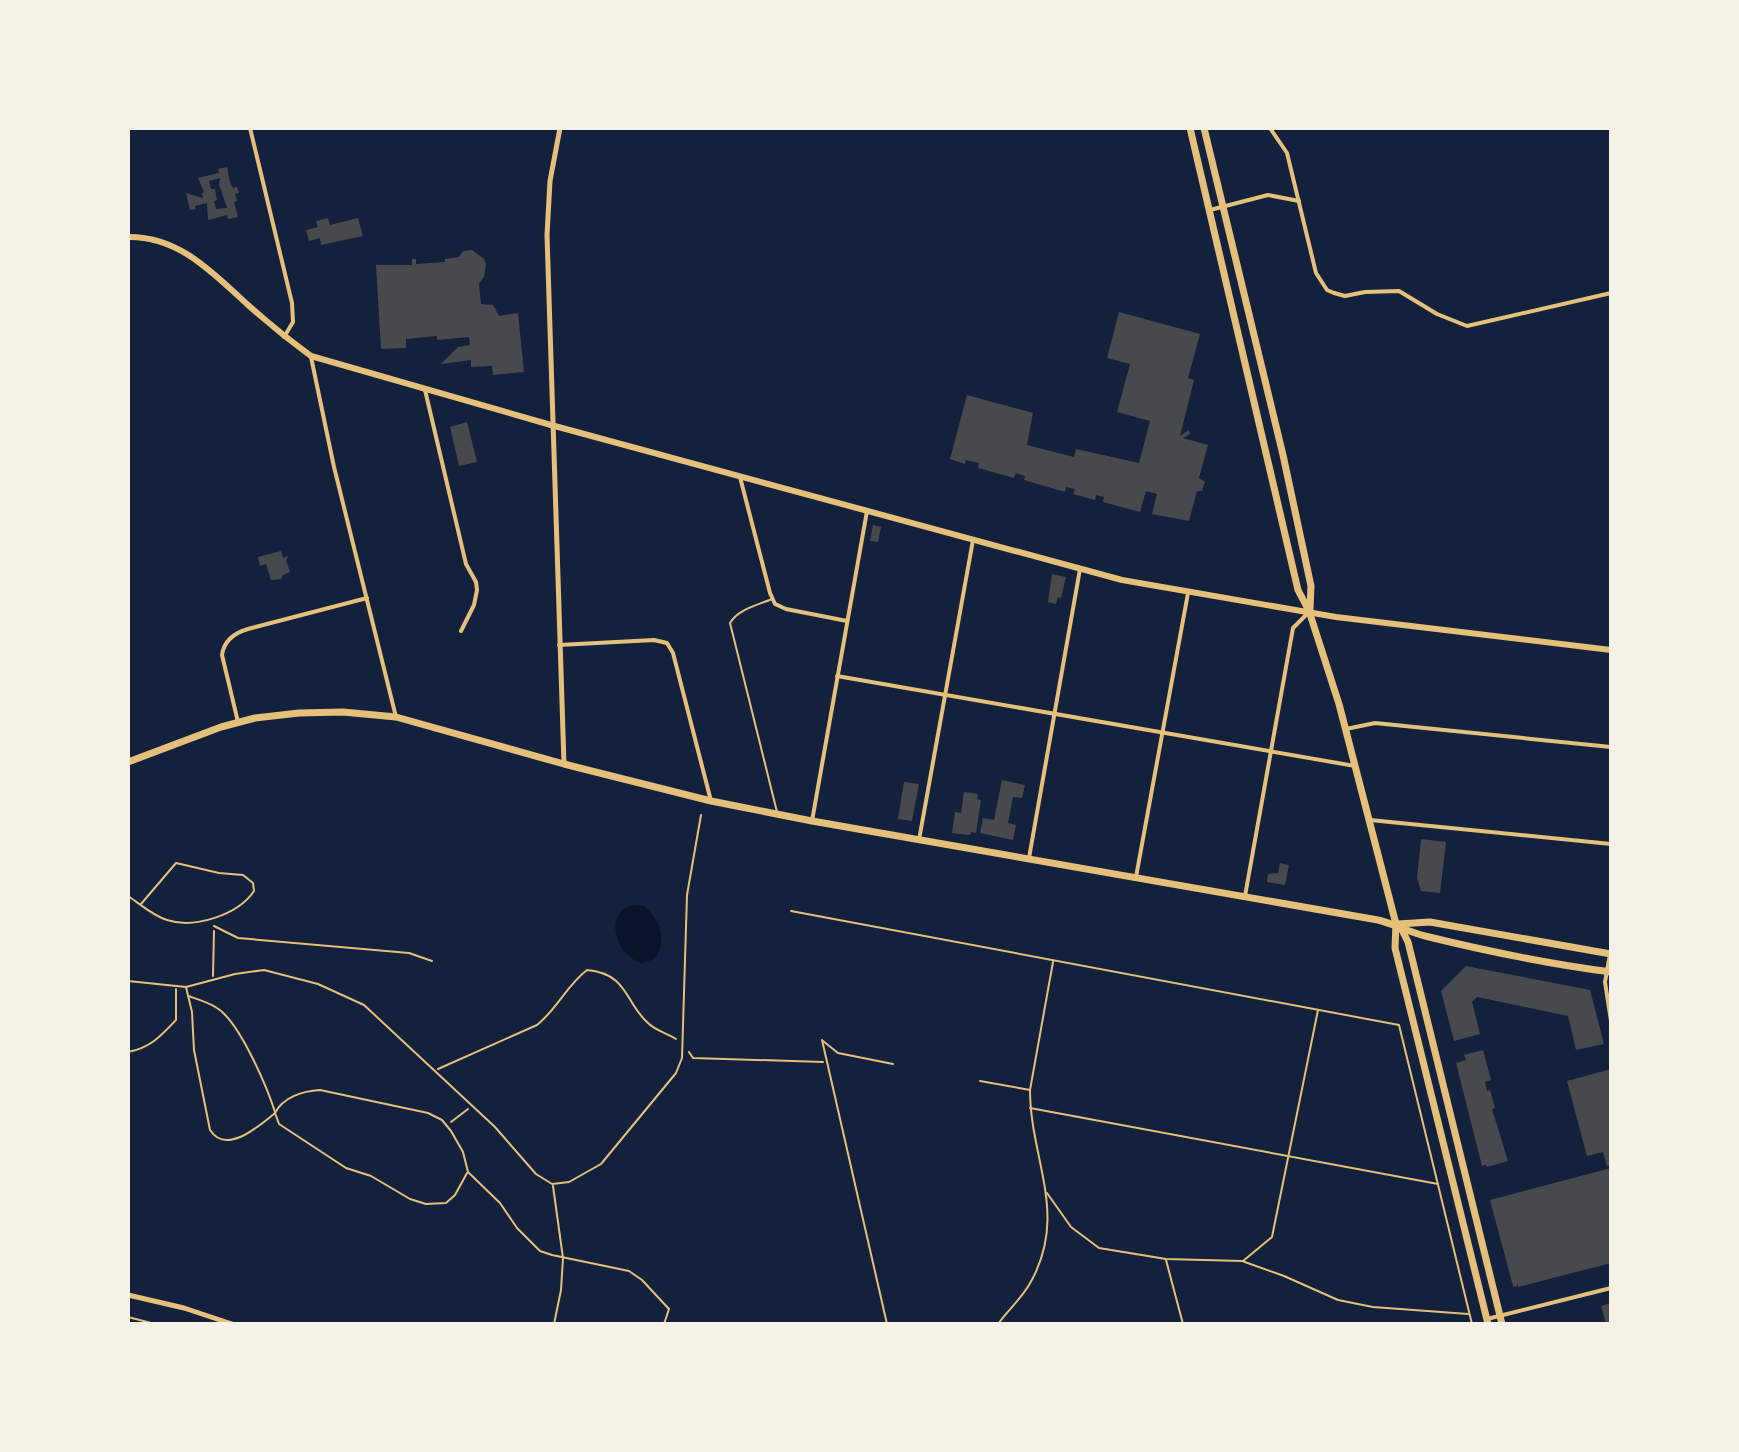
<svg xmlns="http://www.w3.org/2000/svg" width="1739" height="1452" font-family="Lora,serif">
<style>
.water{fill:#0b132b}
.building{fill:#48494c;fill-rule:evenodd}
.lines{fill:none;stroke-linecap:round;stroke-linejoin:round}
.path{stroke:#e5c07b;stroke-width:2}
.service{stroke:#e5c07b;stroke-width:2}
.minor{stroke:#e5c07b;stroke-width:4}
.tertiary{stroke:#e5c07b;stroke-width:5}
.secondary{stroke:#e5c07b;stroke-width:6}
.primary{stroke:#e5c07b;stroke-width:7}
</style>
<rect width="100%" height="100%" fill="#14213d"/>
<path class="water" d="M643,905C660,920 668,939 655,959L642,963C612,955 601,902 643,905Z"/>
<g class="building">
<path d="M227,167L230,182L233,188L237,187L239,193L235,194L237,201L234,202L238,217L228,219L227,215L208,220L207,203L195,206L196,209L190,210L186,193L203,198L202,193L204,192L198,178L219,173L218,169ZM220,178L219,184L227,208L216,209L214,201L217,200L215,189H211L209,181Z"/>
<polygon points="328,218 330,225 358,218 363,236 321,245 320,238 309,241 306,230 318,227 316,221"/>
<polygon points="472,250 484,259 486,264 484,277 479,284 481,304 493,305 499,316 518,313 524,372 493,375 492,366 471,367 471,360 441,364 458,347 470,345 469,337 437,340 437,336 406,339 406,348 381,349 376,265 412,265 412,259 416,259 416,264 445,262 445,259 459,257 463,251"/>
<polygon points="1119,312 1200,334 1188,378 1194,380 1180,436 1189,430 1190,434 1183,438 1208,445 1199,478 1205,482 1202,491 1197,491 1189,521 1152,514 1157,494 1146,491 1140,512 1103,502 1104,497 1096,495 1095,500 1073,494 1075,489 1066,487 1065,492 1024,480 1025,476 1016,473 1014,478 978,468 979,463 966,460 965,464 950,459 967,395 1033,413 1027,445 1074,457 1076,449 1139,463 1150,421 1117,412 1130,364 1107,358"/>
<polygon points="467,422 477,462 459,466 450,427"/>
<polygon points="873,525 881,527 878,542 870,541"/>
<polygon points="281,551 283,558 288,556 286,560 290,572 283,575 281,579 271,580 266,564 260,566 258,557"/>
<polygon points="1052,574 1066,577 1061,598 1058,597 1056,604 1048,602"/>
<polygon points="1002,780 1025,785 1022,798 1013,797 1008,823 1016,825 1013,840 980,833 983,818 994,820"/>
<polygon points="904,782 919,784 912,821 898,819"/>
<polygon points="964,792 978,794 977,799 981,800 976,833 971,832 970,835 952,833 955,812 961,813"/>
<polygon points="1421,839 1446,842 1440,893 1421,891 1417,878"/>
<polygon points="1280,863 1289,865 1285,885 1267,882 1268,874 1278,873"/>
<polygon points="1466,966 1590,990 1604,1044 1576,1050 1568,1016 1477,997 1472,1002 1480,1034 1454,1041 1441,991"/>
<polygon points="1483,1050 1491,1080 1485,1082 1487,1091 1490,1090 1495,1108 1492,1109 1508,1161 1487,1167 1486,1165 1482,1166 1456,1063 1466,1060 1464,1055"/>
<polygon points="1611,1069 1611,1165 1607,1166 1603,1152 1587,1156 1567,1081"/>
<polygon points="1611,1168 1611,1263 1518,1287 1518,1284 1516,1287 1513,1286 1490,1200"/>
<polygon points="1611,1303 1611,1324 1606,1324 1601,1306"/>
</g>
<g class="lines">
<g class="path">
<polyline points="213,976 214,931"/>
<polyline points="689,1052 693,1058 823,1062"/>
<path d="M438,1069L537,1025C557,1009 567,985 587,970C629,974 624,1002 648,1023C656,1031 667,1033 676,1039"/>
<polyline points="451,1122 468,1109"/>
<polyline points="128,1317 155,1324"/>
</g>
<g class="service">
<path d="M772,599C758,605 738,609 730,623L777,812"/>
<path d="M128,896C140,904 153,916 167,920C194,929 238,915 254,891L253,883L243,875L219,873L176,863L141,904"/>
<polyline points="791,911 1399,1025 1472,1324"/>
<polyline points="214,926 238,938 409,953 432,961"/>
<polyline points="128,981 186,987 235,974 264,970 318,984 364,1005 495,1127 536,1174 552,1184 569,1182 601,1164 676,1073 682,1058 687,895 701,815"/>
<path d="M186,987L192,1012L194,1050L210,1130C226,1155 258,1127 275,1113L279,1124L346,1168L371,1176L410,1199L426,1204L446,1203L455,1195L467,1173"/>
<path d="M188,996C197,999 208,1002 217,1008C239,1021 267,1087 275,1112"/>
<polyline points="822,1040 887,1324"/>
<polyline points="823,1041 838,1053 893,1064"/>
<path d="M128,1052C150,1048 161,1036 176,1020V989"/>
<polyline points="980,1081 1030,1090"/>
<polyline points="1030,1108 1438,1184"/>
<path d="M275,1113C283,1097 303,1091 320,1090L428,1113L442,1120L451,1131L463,1152L468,1172L500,1203L517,1228L540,1251L552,1255L629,1271L642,1280L669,1309L664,1324"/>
<polyline points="553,1186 563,1258 561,1290 554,1324"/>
<polyline points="1047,1193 1071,1227 1099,1248 1166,1259 1242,1261 1284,1276 1338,1300 1373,1307 1468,1314"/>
<polyline points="1166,1260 1183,1324"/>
<polyline points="1243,1261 1272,1237 1318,1010"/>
<path d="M998,1324C1008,1310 1020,1300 1029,1285C1070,1216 1030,1160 1030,1090L1053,962"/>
</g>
<g class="minor">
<polyline points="250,128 292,303 293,322 284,337"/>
<polyline points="1270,128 1287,153 1316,273 1327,290 1334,293 1345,296 1365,292 1399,291 1437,314 1467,326 1611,293"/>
<polyline points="1210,210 1268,195 1299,201"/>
<polyline points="311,357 334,467 396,717"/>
<polyline points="425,390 466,564 476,582 477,590 474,605 461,631"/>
<polyline points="740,477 770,593 775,604 786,609 847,621"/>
<polyline points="559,645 654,640 667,643 673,653 711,801"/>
<polyline points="837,676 1355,766"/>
<path d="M238,722L222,655C224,640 234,633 248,629L367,598"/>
<polyline points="1346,729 1375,723 1611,747"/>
<polyline points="1370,820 1611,844"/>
<polyline points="812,821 867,511"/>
<polyline points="919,840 973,540"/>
<polyline points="1029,858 1080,569"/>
<polyline points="1136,877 1188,593"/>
<polyline points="1245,896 1293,628 1308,613"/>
<polyline points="1610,954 1605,982 1611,1021"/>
<polyline points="1487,1319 1611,1288"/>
</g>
<g class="tertiary">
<polyline points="560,128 550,181 547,235 564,764"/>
<polyline points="128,1295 184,1308 232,1324"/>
</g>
<path class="secondary" d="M128,237C179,236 213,273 248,305C268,323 289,340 311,356L551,425L1122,580L1336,617L1611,650"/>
<g class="primary">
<polyline points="1190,128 1298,590 1309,611 1339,704 1396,924 1395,948 1488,1324"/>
<polyline points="1204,128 1283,455 1311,586 1310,609"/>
<path d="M128,762L221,727L255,718L299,713L343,712L396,717L564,764L711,801L812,821L1378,920C1394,924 1409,932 1425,936C1486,951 1549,964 1611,972"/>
<polyline points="1398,924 1430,922 1611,954"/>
<polyline points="1401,928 1408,942 1502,1324"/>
</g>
</g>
<rect width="1739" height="1452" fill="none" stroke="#f6f1e7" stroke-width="260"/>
</svg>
